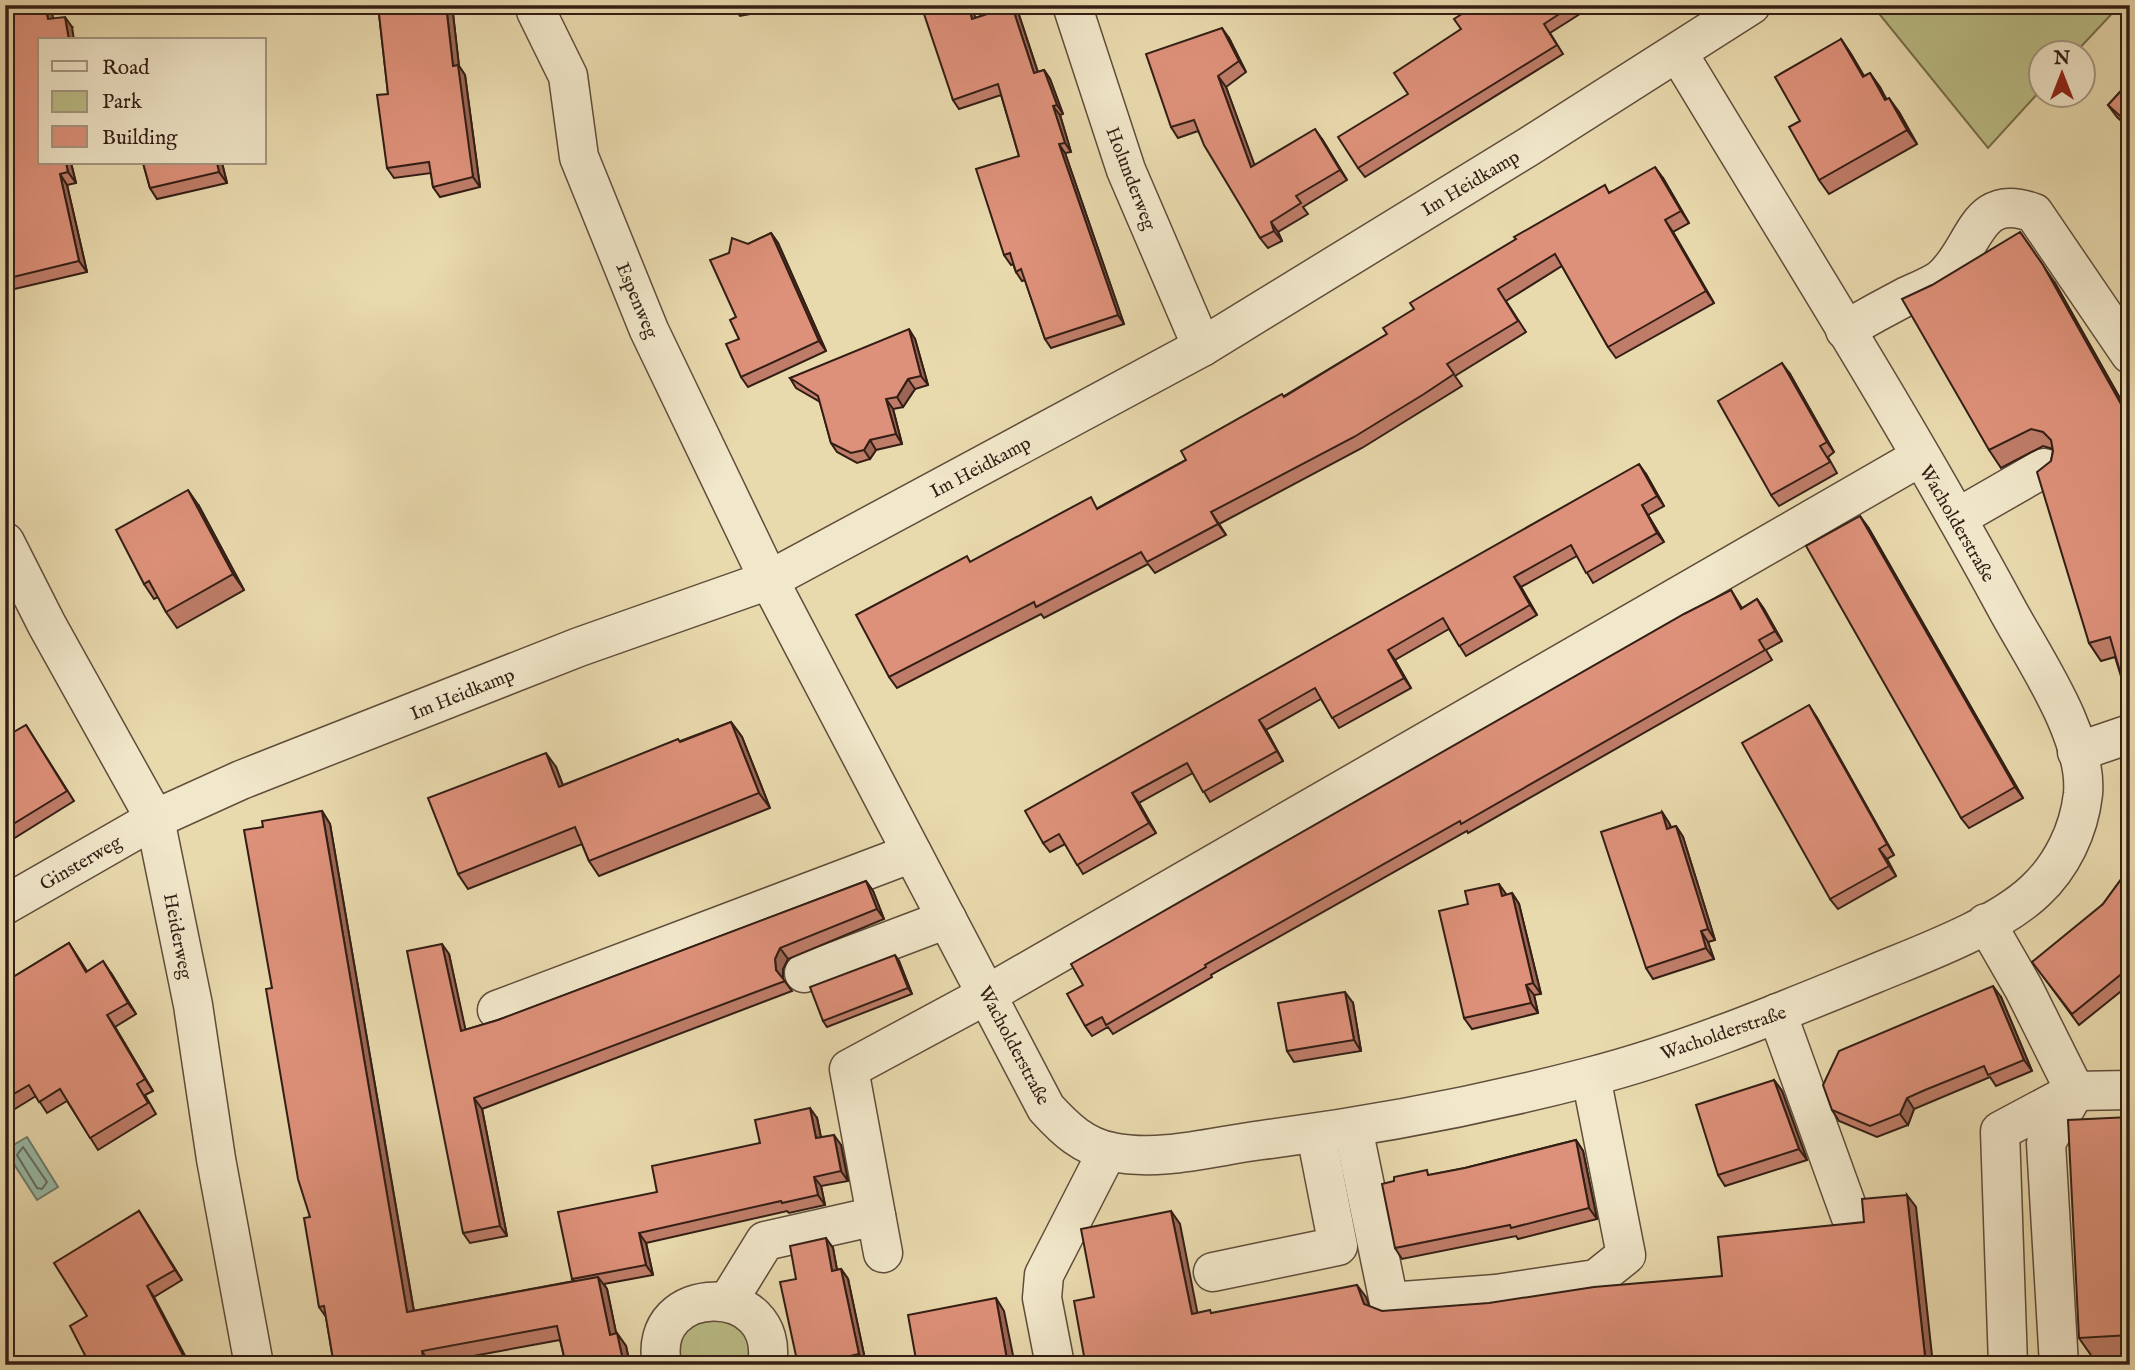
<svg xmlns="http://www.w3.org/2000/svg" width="2135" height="1370" font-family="'IM FELL English',serif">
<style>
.green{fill:#bbbe87;stroke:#776e4e;stroke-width:2}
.water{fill:#98bba7;stroke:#707c6d;stroke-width:2}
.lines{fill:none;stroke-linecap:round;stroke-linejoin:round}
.shore{stroke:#666c5e;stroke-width:2}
.minor-casing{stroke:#604d3b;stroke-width:41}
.minor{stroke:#f1e7ca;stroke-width:38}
.wall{fill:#bf7d69;stroke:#331e15;stroke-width:2}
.shaded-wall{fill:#9b6655;stroke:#331e15;stroke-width:2}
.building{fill:#de917a;stroke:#331e15;stroke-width:2}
.labels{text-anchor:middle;stroke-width:6;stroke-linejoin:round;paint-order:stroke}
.street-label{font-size:19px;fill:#331e15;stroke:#f1e7ca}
</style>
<rect width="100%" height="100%" fill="#e9daae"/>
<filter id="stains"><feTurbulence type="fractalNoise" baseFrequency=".00286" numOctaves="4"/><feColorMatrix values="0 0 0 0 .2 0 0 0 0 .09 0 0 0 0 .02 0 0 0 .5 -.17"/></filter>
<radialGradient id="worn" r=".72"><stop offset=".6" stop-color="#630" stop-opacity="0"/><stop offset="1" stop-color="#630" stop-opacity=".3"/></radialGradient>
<g class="green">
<polygon points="1872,5 2120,5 2076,52 2040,52 2040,91 1988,148"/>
<polygon points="707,1311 750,1331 754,1365 675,1365 680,1329"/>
</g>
<polygon class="water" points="27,1137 58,1187 37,1200 5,1150"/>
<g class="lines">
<polygon class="shore" points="23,1147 47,1182 42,1189 37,1188 17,1155"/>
<g class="minor-casing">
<g id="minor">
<polyline points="1072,5 1126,170 1202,347"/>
<path d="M536,11L568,76L579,157L649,330L769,580L1046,1108C1065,1129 1084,1147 1112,1152C1161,1162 1214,1146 1262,1140C1372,1126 1482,1105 1589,1077C1686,1052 1781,1012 1874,974C1922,954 1997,927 2035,891C2062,866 2079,830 2083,794C2088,736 2034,659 2007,609C1905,420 1789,237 1678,53"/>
<path d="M1845,330C1866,318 1886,307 1907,296C1918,291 1931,286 1941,279C1976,250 1974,190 2034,213L2130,354"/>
<polyline points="1957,518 2044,468"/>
<polyline points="5,542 47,625 155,819 193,1005 216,1159 254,1365"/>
<polyline points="2077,752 2130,734"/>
<polyline points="5,905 155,819 241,780 579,647 769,580 1202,347 1528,147 1751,5"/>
<polyline points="1986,923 2024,989 2075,1091 2130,1090"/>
<polyline points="804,973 947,919"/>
<polyline points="497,1010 912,853"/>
<polyline points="1777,1013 1850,1215"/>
<polyline points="1353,1128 1389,1302 1496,1294 1596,1279 1626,1255 1591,1077"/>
<polyline points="883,1253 849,1069 988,994 1920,457"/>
<polyline points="1213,1272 1338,1246 1316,1134"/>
<polyline points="728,1301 765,1241 876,1216"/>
<path d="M662,1365C645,1281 782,1280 767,1365"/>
<polyline points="1055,1365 1042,1298 1044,1275 1107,1152"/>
<polyline points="2008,1365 2000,1131 2075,1091"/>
<polyline points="2059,1365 2046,1143 2075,1091"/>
</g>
</g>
<use href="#minor" class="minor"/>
</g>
<g class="wall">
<polygon points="5,5 53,19 72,27 40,40 40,163 71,163 76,183 67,185 87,272 6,291"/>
<polygon points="378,5 452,5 459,66 465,75 480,187 440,197 433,187 431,173 394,178 387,168 388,94"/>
<polygon points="732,5 782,5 783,8 740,16"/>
<polygon points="927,5 971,5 975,18 1012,6 1019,15 1038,72 1044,70 1050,79 1063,114 1060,115 1071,152 1065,153 1124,324 1051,348 1045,339 1025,280 1022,281 1016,272 1013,264 1011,265 1004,255 1019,156 1001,95 959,109 953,100"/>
<polygon points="1476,5 1594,5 1550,33 1563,54 1365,177 1358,168 1408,94 1461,29"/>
<polygon points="1603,5 1621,5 1620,9"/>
<polygon points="1229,38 1246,72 1226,87 1254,165 1322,139 1347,180 1303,207 1308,214 1278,232 1282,241 1268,248 1260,238 1198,131 1178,138 1171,127"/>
<polygon points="1841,39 1851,54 1864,76 1870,73 1886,99 1899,112 1917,144 1829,194 1819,180 1800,121"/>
<polygon points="2130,81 2130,129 2117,117 2108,105"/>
<polygon points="143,163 222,163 227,183 157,199 150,188"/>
<polygon points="1663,178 1689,223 1673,232 1714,303 1616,358 1608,347 1562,266 1506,301 1526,332 1455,376 1462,386 1362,448 1219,524 1226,535 1155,573 1148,564 1044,618 1041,614 897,688 889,677 971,562 1098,508 1186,460 1284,396 1387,334 1610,192"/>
<polygon points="771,233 778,243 826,351 748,387 741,377 739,339 736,317 748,244"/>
<polygon points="2055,283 2130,416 2130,696 2125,689 2115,657 2101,661 2089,643 2051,461 2053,451 2053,449 2043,446 2001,468 1989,450"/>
<polygon points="915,339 928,385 915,389 903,407 893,409 902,444 876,450 870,459 857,463 837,452 831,443 820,402 796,388 790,378"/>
<polygon points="1790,374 1834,452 1828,457 1837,473 1779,506 1771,495"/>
<polygon points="1646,474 1664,506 1648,515 1664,542 1593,583 1577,556 1521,587 1537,615 1466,656 1449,629 1395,660 1411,688 1339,728 1321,699 1266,730 1283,761 1210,802 1193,773 1139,803 1156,833 1083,874 1065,844 1050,852 1043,843"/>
<polygon points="199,506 244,590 177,628 166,612 158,597 154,599 144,584"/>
<polygon points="1868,527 2023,798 1969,828 1961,818"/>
<polygon points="1731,590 1742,608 1757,599 1764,609 1782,641 1766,650 1772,660 1468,833 1467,831 1211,975 1212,977 1113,1034 1108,1027 1092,1036 1085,1026"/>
<polygon points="1816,716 1894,855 1887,859 1896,876 1838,909 1830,899"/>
<polygon points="731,722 742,737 770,808 599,876 589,861 582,844 468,889 458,874 556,767 563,785"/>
<polygon points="26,725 74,801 5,844 5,735 6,737"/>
<polygon points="322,811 330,824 414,1311 574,1281 572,1279 657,1192 760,1143 817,1118 821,1137 841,1145 848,1181 821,1186 825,1205 789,1213 787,1211 646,1243 653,1275 604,1284 607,1289 616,1333 626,1346 630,1365 566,1365 560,1340 430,1364 431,1365 334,1365 326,1317 319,1307 310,1217 272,988 263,827"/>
<polygon points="1662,812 1669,823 1671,827 1676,826 1683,837 1715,940 1708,942 1714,959 1653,979 1646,968"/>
<polygon points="2130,867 2130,984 2079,1025 2040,972 2103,904"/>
<polygon points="866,881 873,891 884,919 788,959 783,969 783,979 792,991 482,1109 507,1236 470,1243 463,1233 449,954 465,1030 498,1020"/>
<polygon points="1512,893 1519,904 1541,994 1534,995 1538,1013 1472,1029 1464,1018 1507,895"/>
<polygon points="69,943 87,971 111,973 136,1014 115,1027 153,1091 145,1095 156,1114 98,1150 67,1101 47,1113 36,1096 5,1115 5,982"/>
<polygon points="899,961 912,994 827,1027 823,1021"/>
<polygon points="2001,997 2032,1071 1996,1086 1990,1077 1914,1109 1908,1125 1877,1137 1839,1121 1832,1110"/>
<polygon points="1353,1003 1361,1051 1294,1062 1287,1051"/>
<polygon points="1774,1080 1782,1091 1807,1160 1725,1186 1718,1175"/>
<polygon points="2130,1117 2130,1356 2093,1358 2079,1338"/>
<polygon points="1576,1140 1583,1151 1597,1219 1518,1239 1516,1236 1402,1259 1395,1248 1430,1175 1465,1168"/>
<polygon points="139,1211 182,1280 154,1297 87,1316"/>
<polygon points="833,1248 837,1270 841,1269 848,1279 866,1364 798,1365 796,1279"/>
</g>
<g class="shaded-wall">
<polygon points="45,5 51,5 55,30 48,19"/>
<polygon points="446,5 452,5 459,66 465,75 480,187 473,177 453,66"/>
<polygon points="968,5 971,5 979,28 972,19"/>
<polygon points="1012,6 1019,15 1041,82 1034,73"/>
<polygon points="65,17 72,27 74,40 69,40"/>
<polygon points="1222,28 1229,38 1246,72 1239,61"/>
<polygon points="1841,39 1851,54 1873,92 1863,77"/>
<polygon points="1044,70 1050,79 1063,114 1057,105"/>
<polygon points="1870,73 1880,87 1895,115 1885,100"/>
<polygon points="1218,76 1226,87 1259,177 1251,167"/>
<polygon points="1889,98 1899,112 1917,144 1907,130"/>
<polygon points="1053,106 1060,115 1071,152 1065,143"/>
<polygon points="1315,129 1322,139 1347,180 1340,170"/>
<polygon points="1059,144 1065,153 1124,324 1118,315"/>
<polygon points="66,163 71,163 76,183 68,172"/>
<polygon points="217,163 222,163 227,183 219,172"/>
<polygon points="1655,167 1663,178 1689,223 1681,211"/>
<polygon points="60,174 67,185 87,272 79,261"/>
<polygon points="1665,220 1673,232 1714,303 1706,291"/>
<polygon points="1271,222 1278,232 1282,241 1274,231"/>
<polygon points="2020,232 2055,283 2130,416 2130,420"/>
<polygon points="771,233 778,243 826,351 819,341"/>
<polygon points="909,329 915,339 928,385 921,376"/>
<polygon points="1782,363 1790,374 1834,452 1827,442"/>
<polygon points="908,379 915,389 903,407 897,397"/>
<polygon points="886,399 893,409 902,444 896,434"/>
<polygon points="870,440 876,450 870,459 864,450"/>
<polygon points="1639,464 1646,474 1664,506 1657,496"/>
<polygon points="188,490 199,506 244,590 233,574"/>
<polygon points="1642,505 1648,515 1664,542 1657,533"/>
<polygon points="1211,512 1219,524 1226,535 1218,524"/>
<polygon points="1860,516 1868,527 2023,798 2015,787"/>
<polygon points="1514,577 1521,587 1537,615 1530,605"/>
<polygon points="1757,599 1764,609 1782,641 1775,631"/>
<polygon points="1388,650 1395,660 1411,688 1404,678"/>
<polygon points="1809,705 1816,716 1894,855 1887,844"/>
<polygon points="1259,720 1266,730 1283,761 1277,751"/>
<polygon points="731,722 742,737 770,808 759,793"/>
<polygon points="546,753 556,767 569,802 559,787"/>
<polygon points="1132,793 1139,803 1156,833 1149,823"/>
<polygon points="322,811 330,824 416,1324 407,1312"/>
<polygon points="1662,812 1669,823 1675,839 1667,829"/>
<polygon points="1676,826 1683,837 1715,940 1708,929"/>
<polygon points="1879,849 1887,859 1896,876 1889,866"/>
<polygon points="866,881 873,891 884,919 877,909"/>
<polygon points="1499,884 1506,894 1509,907 1502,896"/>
<polygon points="1512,893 1519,904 1541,994 1533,983"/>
<polygon points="1701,931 1708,942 1714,959 1706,948"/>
<polygon points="442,944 449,954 468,1041 461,1031"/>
<polygon points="780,948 788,959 783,969 783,980 776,970 775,959"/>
<polygon points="895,955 899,961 912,994 908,988"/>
<polygon points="103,961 111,973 136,1014 128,1003"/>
<polygon points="1526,985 1534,995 1538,1013 1531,1003"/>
<polygon points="1993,986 2001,997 2032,1071 2024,1060"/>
<polygon points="1345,992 1353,1003 1361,1051 1354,1040"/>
<polygon points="107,1015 115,1027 153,1091 145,1079"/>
<polygon points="1774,1080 1782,1091 1807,1160 1799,1149"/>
<polygon points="474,1098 482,1109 507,1236 500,1226"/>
<polygon points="1907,1098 1914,1109 1908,1125 1900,1114"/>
<polygon points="810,1108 817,1118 823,1148 816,1138"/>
<polygon points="834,1135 841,1145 848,1181 841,1171"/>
<polygon points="1576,1140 1583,1151 1597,1219 1589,1208"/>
<polygon points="814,1177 821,1186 825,1205 818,1195"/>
<polygon points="1907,1195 1916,1207 1933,1365 1926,1365"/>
<polygon points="139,1211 146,1222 182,1280 175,1270"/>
<polygon points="1171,1211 1180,1224 1200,1326 1192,1314"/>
<polygon points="639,1233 646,1243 653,1275 646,1265"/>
<polygon points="826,1238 833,1248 839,1281 832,1271"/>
<polygon points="841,1269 848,1279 866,1364 859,1354"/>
<polygon points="598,1277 607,1289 619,1347 610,1335"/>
<polygon points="1357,1285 1366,1297 1373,1316 1364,1304"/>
<polygon points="147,1286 154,1297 190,1365 188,1365"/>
<polygon points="996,1298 1004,1311 1015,1365 1008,1365"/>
<polygon points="617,1333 626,1346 630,1365 624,1365"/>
<polygon points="422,1351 430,1364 431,1365 424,1365"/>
</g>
<g class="building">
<polygon points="5,5 45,5 48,19 65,17 69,40 40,40 40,163 66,163 68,172 60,174 79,261 5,279"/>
<polygon points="378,5 446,5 453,66 458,65 473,177 433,187 429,162 387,168 377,95 388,94"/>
<polygon points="927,5 968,5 972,19 1012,6 1034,73 1044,70 1057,105 1053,106 1065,143 1059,144 1118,315 1045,339 1021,269 1016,272 1010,253 1004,255 976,169 1019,156 998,84 953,100 923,11 929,10"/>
<polygon points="1476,5 1573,5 1544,24 1557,45 1358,168 1338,137 1408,94 1394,73 1461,29 1454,19"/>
<polygon points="1222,28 1239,61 1218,76 1251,167 1315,129 1340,170 1296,196 1301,203 1271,222 1274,231 1260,238 1204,145 1194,120 1171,127 1146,54"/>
<polygon points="1841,39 1863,77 1870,73 1885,100 1889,98 1907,130 1819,180 1789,127 1800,121 1775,77"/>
<polygon points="2130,81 2130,125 2108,105"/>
<polygon points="143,163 217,163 219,172 150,188"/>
<polygon points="1655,167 1681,211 1665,220 1706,291 1608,347 1555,254 1498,289 1518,321 1447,364 1454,374 1424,394 1354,437 1211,512 1218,524 1147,562 1141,552 1036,607 1034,602 889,677 856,615 967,556 970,562 1091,497 1097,509 1186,460 1181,451 1282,394 1284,397 1387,334 1383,328 1414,309 1410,303 1516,239 1514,237 1605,185 1609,193"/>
<polygon points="2020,232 2043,265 2130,420 2130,687 2125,689 2110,637 2089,643 2037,472 2051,461 2053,451 2051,440 2043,432 2031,429 1989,450 1902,299 1932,285"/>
<polygon points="771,233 819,341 741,377 726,344 739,339 730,320 736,317 710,260 729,253 732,238 748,244"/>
<polygon points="909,329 921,376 908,379 897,397 886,399 896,434 870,440 864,450 851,453 831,443 818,396 790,378"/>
<polygon points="1782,363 1827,442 1820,446 1830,462 1771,495 1718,401"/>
<polygon points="1639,464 1657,496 1642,505 1657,533 1586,573 1571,545 1514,577 1530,605 1459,646 1443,618 1388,650 1404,678 1332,718 1315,688 1259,720 1277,751 1203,792 1187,763 1132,793 1149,823 1077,865 1059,834 1043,843 1025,811"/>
<polygon points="188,490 233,574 166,612 149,581 144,584 116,530"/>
<polygon points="1860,516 2015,787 1961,818 1806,546"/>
<polygon points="1731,590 1741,609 1757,599 1775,631 1759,640 1765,650 1461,824 1460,821 1205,965 1206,967 1106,1025 1102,1017 1085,1026 1067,994 1083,985 1071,964 1684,614"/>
<polygon points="1809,705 1887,844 1879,849 1889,866 1830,899 1742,743"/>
<polygon points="731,722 759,793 589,861 575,827 458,874 428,798 546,753 559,787 678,739 680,742"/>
<polygon points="26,725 67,791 5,829 5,737"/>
<polygon points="322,811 407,1312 598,1277 610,1335 617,1333 624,1365 566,1365 557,1326 422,1351 424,1365 334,1365 324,1306 319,1307 304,1218 310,1217 298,1179 266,989 272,988 244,830 263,827 262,821"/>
<polygon points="1662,812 1667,829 1676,826 1708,929 1701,931 1706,948 1646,968 1601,832"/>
<polygon points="2130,867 2130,967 2072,1014 2032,962 2103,904"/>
<polygon points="866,881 877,909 780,948 775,959 776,970 785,981 474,1098 500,1226 463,1233 407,951 442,944 461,1031 498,1020"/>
<polygon points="1499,884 1502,896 1512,893 1533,983 1526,985 1531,1003 1464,1018 1439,911 1468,904 1465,891"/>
<polygon points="69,943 86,972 103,961 128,1003 107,1015 145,1079 137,1084 148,1103 90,1138 60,1089 39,1102 29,1085 5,1099 5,982"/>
<polygon points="895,955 908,988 823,1021 810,987"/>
<polygon points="1993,986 2024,1060 1988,1075 1984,1066 1925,1090 1907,1098 1900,1114 1870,1126 1832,1110 1823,1085 1839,1051"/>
<polygon points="1345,992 1354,1040 1287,1051 1278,1003"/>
<polygon points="1774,1080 1799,1149 1718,1175 1696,1105"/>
<polygon points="810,1108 816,1138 834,1135 841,1171 814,1177 818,1195 782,1203 781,1201 639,1233 646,1265 572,1279 558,1212 657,1192 652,1166 760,1143 755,1120"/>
<polygon points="2130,1117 2130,1335 2079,1338 2068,1120"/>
<polygon points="1576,1140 1589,1208 1511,1228 1510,1225 1395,1248 1382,1184 1394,1181 1394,1177 1427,1170 1428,1175 1465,1168"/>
<polygon points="1907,1195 1926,1365 1063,1365 1067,1360 1084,1356 1074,1301 1094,1297 1081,1229 1171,1211 1192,1314 1210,1310 1211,1313 1357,1285 1364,1304 1382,1311 1489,1303 1594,1287 1722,1276 1718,1237 1864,1222 1862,1199"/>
<polygon points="139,1211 175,1270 147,1286 188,1365 90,1365 70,1326 87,1316 54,1263"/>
<polygon points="826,1238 832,1271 841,1269 859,1354 810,1365 798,1365 780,1282 796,1279 790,1246"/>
<polygon points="996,1298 1008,1365 917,1365 908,1315"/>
</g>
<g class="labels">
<g class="street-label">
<text transform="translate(1132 178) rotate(69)" y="7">Holunderweg</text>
<text transform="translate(1470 182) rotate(-31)" y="7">Im Heidkamp</text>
<text transform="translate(638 300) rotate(67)" y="7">Espenweg</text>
<text transform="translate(980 466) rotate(-28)" y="7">Im Heidkamp</text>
<text transform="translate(1958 523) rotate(60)" y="7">Wacholderstraße</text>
<text transform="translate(462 693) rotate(-22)" y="7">Im Heidkamp</text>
<text transform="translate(80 862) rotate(-30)" y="7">Ginsterweg</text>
<text transform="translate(179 936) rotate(79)" y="7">Heiderweg</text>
<text transform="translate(1723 1032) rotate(-19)" y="7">Wacholderstraße</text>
<text transform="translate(1015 1045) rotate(62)" y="7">Wacholderstraße</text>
</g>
</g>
<rect width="2135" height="1370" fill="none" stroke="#e9daae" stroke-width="28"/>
<rect x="7" y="7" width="2121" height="1356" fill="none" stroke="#331e15" stroke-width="3.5"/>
<rect x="14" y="14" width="2107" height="1342" fill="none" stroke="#331e15" stroke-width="2"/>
<rect x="38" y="38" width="228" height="126" fill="#f1e7ca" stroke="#a59782" stroke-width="2"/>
<rect x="52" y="61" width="35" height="10" fill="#f1e7ca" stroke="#a59782" stroke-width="2"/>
<text x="102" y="74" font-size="21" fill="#331e15">Road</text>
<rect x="52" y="91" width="35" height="21" fill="#bbbe87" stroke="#a59782" stroke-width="2"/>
<text x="102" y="108" font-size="21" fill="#331e15">Park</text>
<rect x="52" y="126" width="35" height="21" fill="#de917a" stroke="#a59782" stroke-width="2"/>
<text x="102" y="144" font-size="21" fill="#331e15">Building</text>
<g transform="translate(2062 74)"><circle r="33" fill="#f1e7ca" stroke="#a59782" stroke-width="2"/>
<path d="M0-5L12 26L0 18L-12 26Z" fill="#8f2418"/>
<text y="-10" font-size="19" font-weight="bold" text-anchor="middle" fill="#331e15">N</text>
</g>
<rect width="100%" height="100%" filter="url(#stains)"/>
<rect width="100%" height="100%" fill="url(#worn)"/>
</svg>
